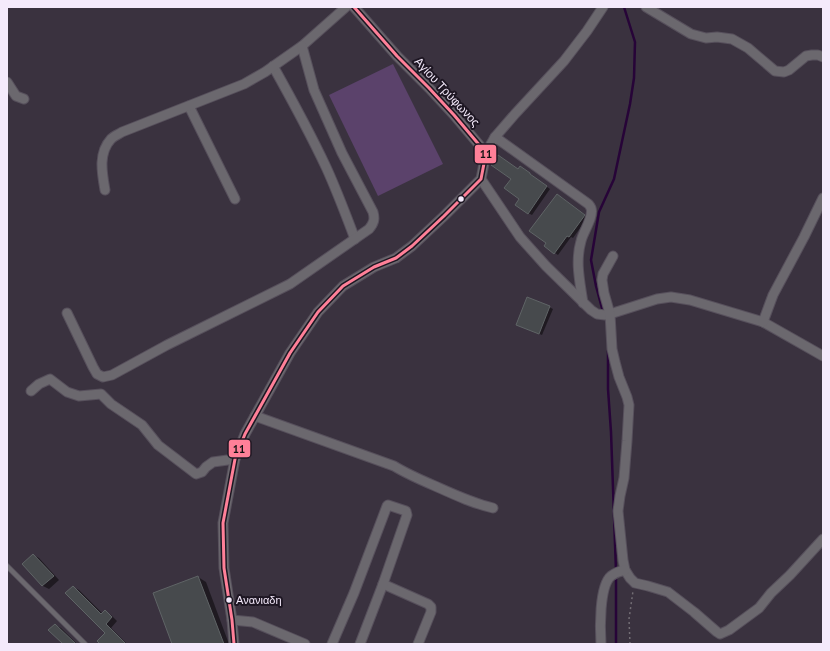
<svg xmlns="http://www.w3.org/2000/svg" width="830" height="651" font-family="'PT Sans',sans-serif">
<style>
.green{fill:#5b426b}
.shadow{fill:#0007}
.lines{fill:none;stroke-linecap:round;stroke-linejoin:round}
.stream{stroke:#270438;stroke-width:2.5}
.building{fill:#474a4d;stroke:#5f6466}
.service-casing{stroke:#57505c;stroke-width:6}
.minor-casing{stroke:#57505c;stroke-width:11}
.path{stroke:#736e75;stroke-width:1.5;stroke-dasharray:2 3;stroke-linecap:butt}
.service{stroke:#6b686e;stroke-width:4.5}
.minor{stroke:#6b686e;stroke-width:9}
.bus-1-casing{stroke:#1e1723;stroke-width:6}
.bus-1{stroke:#ff8098;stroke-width:3}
.bus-dot{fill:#f4eafb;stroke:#1e1723;stroke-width:1.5}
.labels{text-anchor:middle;stroke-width:4;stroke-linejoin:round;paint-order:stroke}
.bus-label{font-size:11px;fill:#f4eafb;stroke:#1e1723;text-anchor:start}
.street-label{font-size:12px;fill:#f4eafb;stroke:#1e1723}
.line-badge{stroke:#1e1723;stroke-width:1.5}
.pale-badge-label{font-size:11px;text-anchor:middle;font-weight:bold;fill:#111}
</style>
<rect width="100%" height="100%" fill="#3a323f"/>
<polygon class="green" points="393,64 443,164 378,196 329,95"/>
<g class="shadow">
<polygon points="524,169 533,176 533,177 550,189 532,215 528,213 521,199 518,170"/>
<polygon points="561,197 588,217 573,238 571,237 558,255 545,246 547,243"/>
<polygon points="549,307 553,309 542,335 521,326"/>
<polygon points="33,555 39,558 59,580 49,589 43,586 23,564"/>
<polygon points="198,577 206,582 229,644 174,644"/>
<polygon points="73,587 79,590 103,614 105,612 111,615 117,621 111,628 127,644 101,644 106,633"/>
<polygon points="55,625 61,628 77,644 64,644"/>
</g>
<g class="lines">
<g class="stream">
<polyline points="603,312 596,286 591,260 599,212 614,179 630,104 634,78 635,42 624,7"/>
<polyline points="608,350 608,389 611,432 616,571"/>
<polyline points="616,576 616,644"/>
</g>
</g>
<g class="building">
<polygon points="498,155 518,169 520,166 530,173 530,174 547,186 528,214 515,205 519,199 504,188 511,179 491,165"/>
<polygon points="557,194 585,215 569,237 567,236 554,254 544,246 546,243 529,231"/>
<polygon points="527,297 550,306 539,334 516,325"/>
<polygon points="33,554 54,576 42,586 22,564"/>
<polygon points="198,576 224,644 172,644 153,593"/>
<polygon points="73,586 101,614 105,610 112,617 106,624 126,644 100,644 97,641 105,633 65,593"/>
<polygon points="55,624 76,644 63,644 48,630"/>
</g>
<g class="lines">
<g class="service-casing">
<polyline id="service" points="7,566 85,644"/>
</g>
<g class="minor-casing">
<g id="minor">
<polyline points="646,7 691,34 706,38 717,37 732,39 748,48 775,71 784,72 789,70 806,56 812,55 818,55 823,57"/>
<path d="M273,66C292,100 310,133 326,167C337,191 346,215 355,239"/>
<polyline points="7,82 16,96 24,99"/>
<polyline points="189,106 235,199"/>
<path d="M495,137L587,203C589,204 590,206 591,208C594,217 583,232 581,241C575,262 580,282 583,303"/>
<polyline points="486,153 495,137 515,114 564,61 587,31 603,7"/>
<polyline points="481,179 520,237 546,266 591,310 597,314 605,315 610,314 657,299 671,297 690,300 763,322 823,356"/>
<path d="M105,190C102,173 98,153 111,139C114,136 119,134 122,132L244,84L265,72L302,46L346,7"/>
<polyline points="613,256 603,274 602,280 604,293 610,314 612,349 615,362 619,377 627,397 629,405 627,441 624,478 620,496 618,511 623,560 625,570 630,578 635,583 648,586 668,592 694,612 717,632 720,634 729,630 759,608 771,593 790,575 823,539"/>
<path d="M67,313L93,367L97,374L103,377L112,375L167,345L290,284L369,229C374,223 375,219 373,212L342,153L314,90L302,46"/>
<polyline points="763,322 773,295 804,237 823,198"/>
<polyline points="31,391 39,384 50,379 67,392 79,396 101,394 111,404 142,425 158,445 196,474 202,472 206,467 213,462 235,459"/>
<path d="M255,416L394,466C407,474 421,480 435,486C455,495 472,503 493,508"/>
<polyline points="383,584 428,604 431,607 431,612 418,644"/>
<polyline points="232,620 253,622 305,644"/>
<polyline points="234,644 232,620 224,568 223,523 235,459 245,434 290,353 318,312 343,286 374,267 396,258 412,246 444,216 481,179 486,153 454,115 429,88 397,56 354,7"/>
<polyline points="332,644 354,593 387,506 388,505 406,511 407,515 383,584 360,644"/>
<path d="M601,644C600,630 599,586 611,576C615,573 620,571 625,570"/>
</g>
</g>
<polyline class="path" points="630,644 629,619 633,591"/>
<use href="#service" class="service"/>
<use href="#minor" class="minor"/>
<g class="bus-1-casing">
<polyline id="bus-1" points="234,644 232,620 224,568 223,523 235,459 245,434 290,353 318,312 343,286 374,267 396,258 412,246 444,216 481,179 486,153 454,115 429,88 397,56 354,7"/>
</g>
<use href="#bus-1" class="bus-1"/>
</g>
<g class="bus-dot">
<circle cx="461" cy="199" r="3.5"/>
<circle cx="229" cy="600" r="3.5"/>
</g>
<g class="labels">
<g class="bus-label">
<text x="236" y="604">Ανανιαδη</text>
</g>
<g class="street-label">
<text transform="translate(447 92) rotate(47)" y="4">Αγίου Τρύφωνος</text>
</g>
</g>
<g class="line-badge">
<rect x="474" y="144" width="23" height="20" rx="4" fill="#ff8098"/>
<rect x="228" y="439" width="23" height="19" rx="4" fill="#ff8098"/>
</g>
<g class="pale-badge-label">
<text x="486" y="158">11</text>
<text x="239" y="453">11</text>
</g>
<rect width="830" height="651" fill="none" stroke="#f4eafb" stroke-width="16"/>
</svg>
